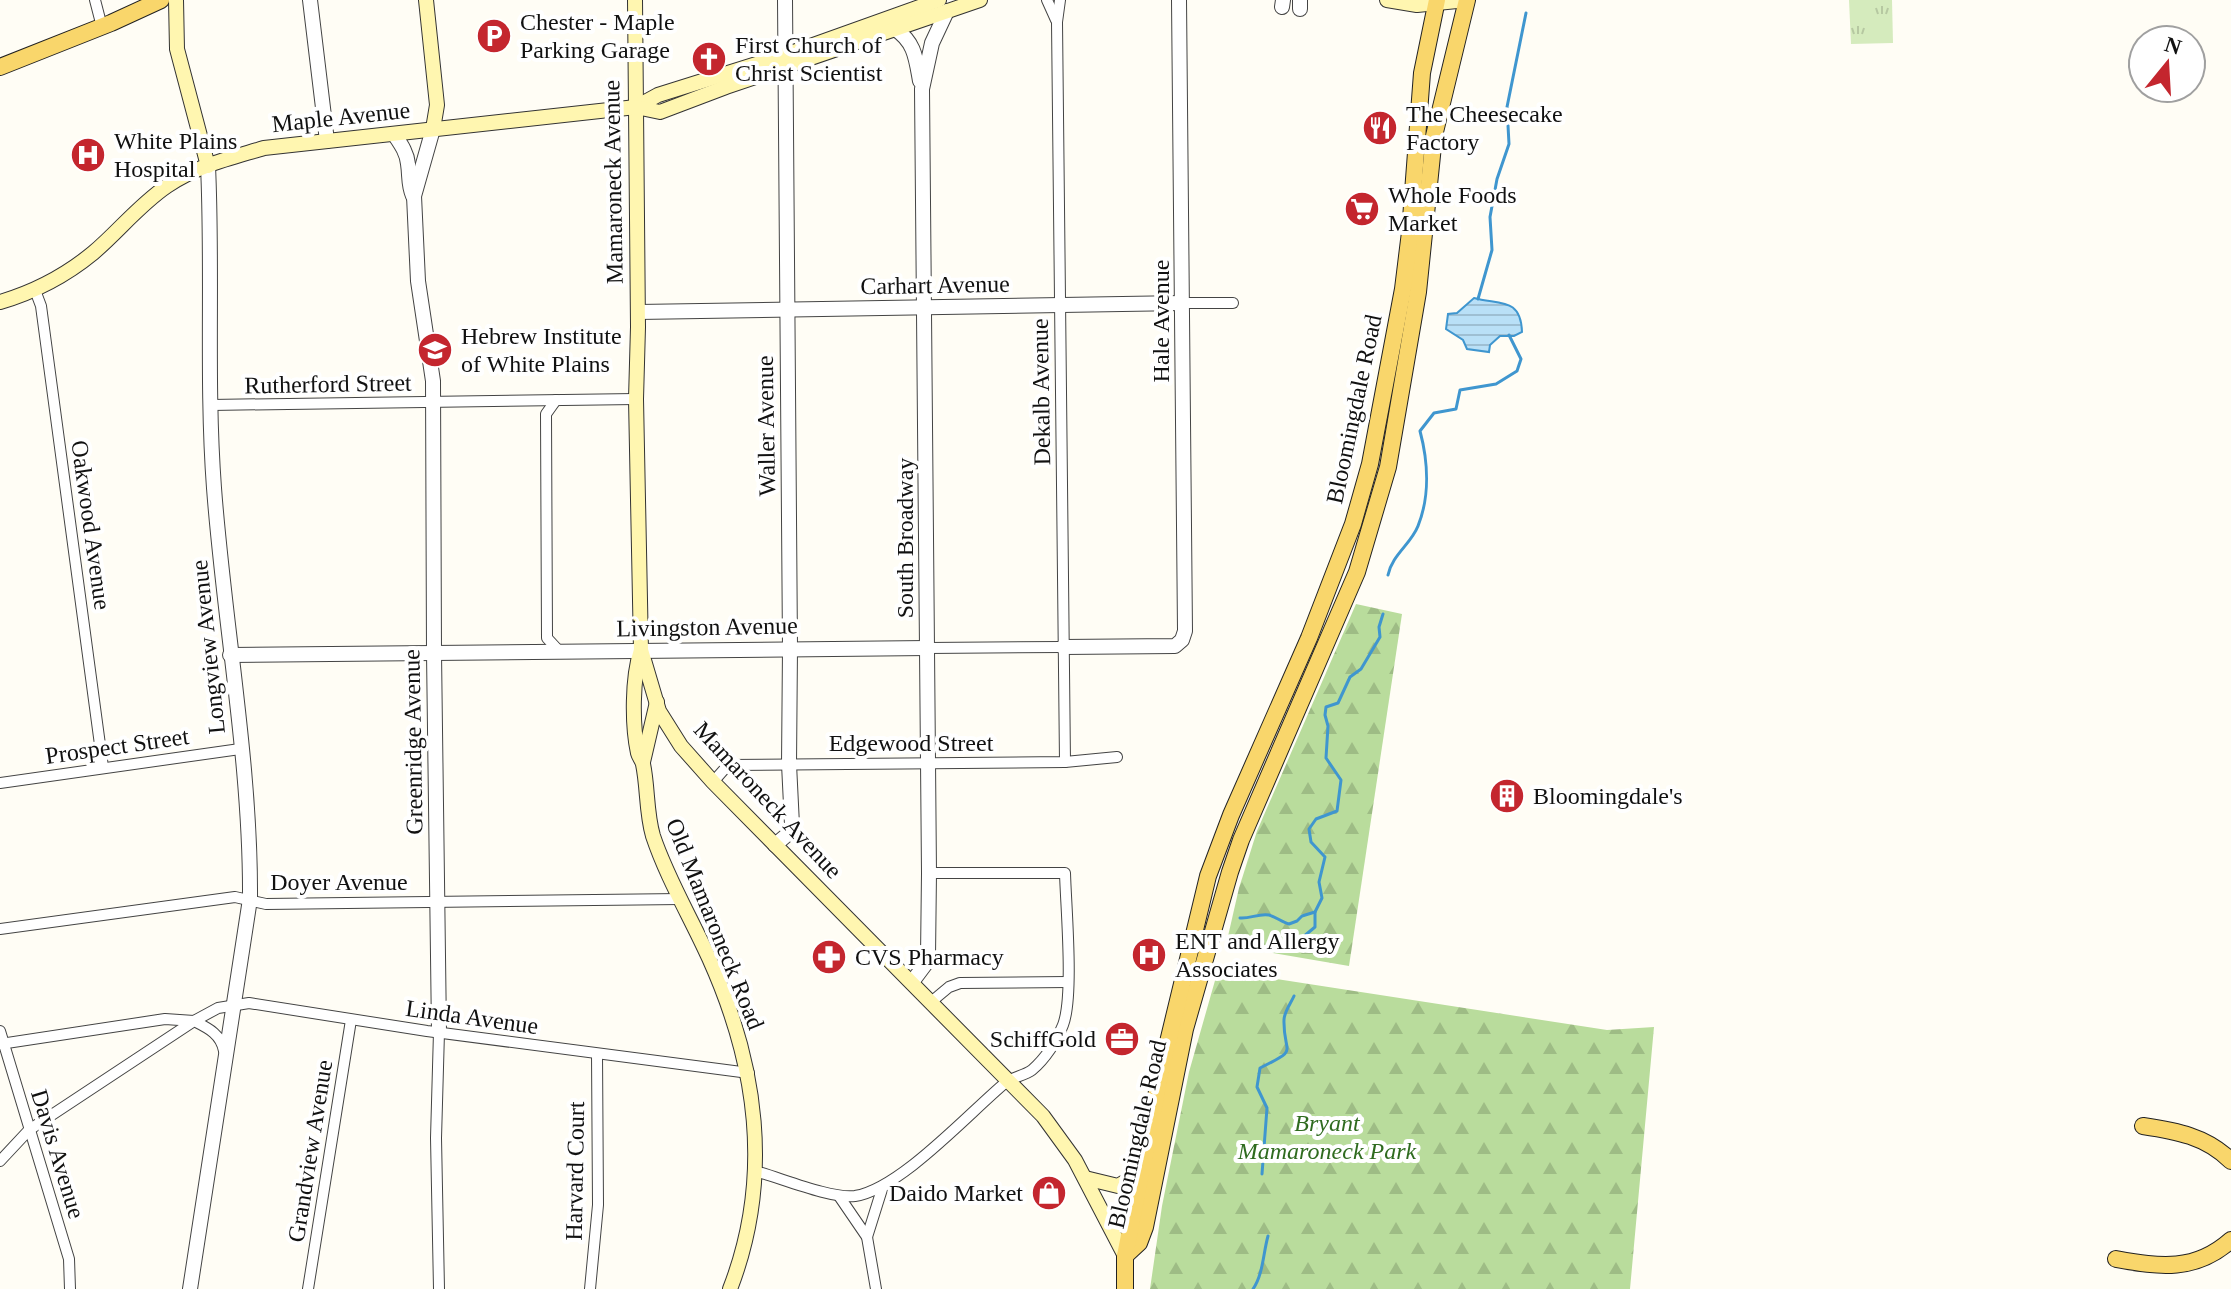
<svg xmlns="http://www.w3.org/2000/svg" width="2231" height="1289" font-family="'Times New Roman',serif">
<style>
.grass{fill:url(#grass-tufts)}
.forest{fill:url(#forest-firs)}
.water{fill:url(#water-rules);stroke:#3f96cf;stroke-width:2}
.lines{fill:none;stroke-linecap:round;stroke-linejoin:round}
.stream{stroke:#3f96cf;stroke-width:3}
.minor-casing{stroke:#444;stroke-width:12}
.tertiary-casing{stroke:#444;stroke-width:16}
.secondary-casing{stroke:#333;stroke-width:16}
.primary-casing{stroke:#222;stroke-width:18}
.minor{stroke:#fff;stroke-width:10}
.tertiary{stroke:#fff;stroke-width:14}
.secondary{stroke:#fff6b0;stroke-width:14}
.primary{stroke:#f9d66b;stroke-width:16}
.labels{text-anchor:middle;stroke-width:8;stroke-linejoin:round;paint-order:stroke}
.poi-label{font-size:24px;fill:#111;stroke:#fff;text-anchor:start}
.street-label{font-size:24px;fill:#111;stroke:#fff}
.park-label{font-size:24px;font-style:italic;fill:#2f6b1f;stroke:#fff}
</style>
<defs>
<pattern id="grass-tufts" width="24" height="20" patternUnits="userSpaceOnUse" patternTransform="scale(2)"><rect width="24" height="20" fill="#d5ebbd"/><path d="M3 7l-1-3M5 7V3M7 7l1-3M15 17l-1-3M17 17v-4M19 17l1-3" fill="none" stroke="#b6c8a1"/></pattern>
<pattern id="forest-firs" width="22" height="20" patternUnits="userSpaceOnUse" patternTransform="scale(2)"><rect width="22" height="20" fill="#b9dc9c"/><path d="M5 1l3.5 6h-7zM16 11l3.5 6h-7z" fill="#9ebc85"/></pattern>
<pattern id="water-rules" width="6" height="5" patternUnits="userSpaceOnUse" patternTransform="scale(2)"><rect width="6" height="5" fill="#b9e0f7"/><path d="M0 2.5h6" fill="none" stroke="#9ebfd3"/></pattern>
</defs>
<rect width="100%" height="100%" fill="#fffdf5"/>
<polygon class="grass" points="1849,0 1892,0 1893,43 1851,44"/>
<g class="forest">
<polygon points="1356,604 1402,614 1349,966 1226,945 1239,888 1257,831"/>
<polygon points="1218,970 1607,1030 1654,1027 1630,1289 1150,1289 1162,1206 1189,1072"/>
</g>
<path class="water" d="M1474,298C1499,305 1521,297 1522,332L1514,336H1500L1490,345L1489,352L1467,349L1463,340L1446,329L1448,314L1457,313Z"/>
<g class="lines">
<g class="stream">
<polyline points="1478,299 1492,250 1490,217 1497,179 1509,144 1507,107 1526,13"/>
<path d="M1388,575C1392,555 1411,544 1418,526C1430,496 1428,461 1420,431L1434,413L1456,409L1460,390L1496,384L1517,371L1521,359L1509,335"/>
<path d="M1240,918C1250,919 1259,913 1269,915C1276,917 1282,922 1289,924L1297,921L1302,916L1315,912"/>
<polyline points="1300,947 1303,937 1315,927 1315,912 1322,898 1319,882 1325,857 1311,842 1309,829 1316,819 1337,811 1341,780 1326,758 1328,726 1325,715 1326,707 1338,703 1350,677 1361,669 1380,637 1379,627 1383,614"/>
<path d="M1262,1174L1267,1108L1257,1087L1260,1068C1301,1048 1283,1055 1284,1020C1284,1012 1291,1003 1294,996"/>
<path d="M1253,1289C1263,1275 1263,1254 1268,1236"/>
</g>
<g class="minor-casing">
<g id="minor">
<polyline points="95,0 102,27"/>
<polyline points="1047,0 1056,20"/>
<polyline points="1060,0 1057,22 1065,762"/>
<polyline points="35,290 41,306 103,767"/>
<polyline points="1183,303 1233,303"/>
<polyline points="556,400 546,414 547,638 559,651"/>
<polyline points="211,405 636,399"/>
<polyline points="928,648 1063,647"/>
<polyline points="713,782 728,765 1065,762 1117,757"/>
<polyline points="0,783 240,749"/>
<polyline points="0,929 235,897 266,904 681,899"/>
<polyline points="931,1002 949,987 960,983 1068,982"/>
<polyline points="0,1031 69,1259 70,1289"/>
<polyline points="0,1044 165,1019 194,1021 218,1008 249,1003 427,1031 749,1073"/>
<path d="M0,1161L29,1130L194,1021C208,1028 221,1034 224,1051"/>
<path d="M755,1171C781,1178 831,1199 855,1196C900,1189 968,1114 1005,1083C1012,1077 1024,1076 1032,1070C1045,1059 1057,1041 1063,1025C1074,996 1066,909 1065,873H929"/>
<polyline points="839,1196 867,1237 876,1289"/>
<polyline points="867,1237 883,1186"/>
<polyline points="308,1289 351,1020"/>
<polyline points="439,1289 436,1138 439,1032"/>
<polyline points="590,1289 598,1205 597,1054"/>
</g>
</g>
<g class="tertiary-casing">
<g id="tertiary">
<polyline points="310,0 327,141"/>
<polyline points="1300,0 1300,9"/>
<polyline points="1282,7 1283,0"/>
<path d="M895,29C915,42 916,59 920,81"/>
<polyline points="433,129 414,196 418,281 433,381 434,653 439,1032"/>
<path d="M394,134C400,143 407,152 408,164C410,177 408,184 413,196"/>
<polyline points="638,312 1183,303"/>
<polyline points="1063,647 1175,646 1182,640 1185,631 1179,0"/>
<polyline points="230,655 928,648"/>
<polyline points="775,845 788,834 792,825 789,764 790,648 785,0"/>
<polyline points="912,982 927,962 928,956 929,873 922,89 932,43 947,11"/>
<path d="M190,1289L250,899C251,764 224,623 214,488C206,381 213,273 208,166"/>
</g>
</g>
<g class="secondary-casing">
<g id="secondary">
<polyline points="176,0 177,49 208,166"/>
<polyline points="426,0 437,105 433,129"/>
<polyline points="635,0 638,327 636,399 641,650 659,711 681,746 713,782 1043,1116 1075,1160 1125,1256"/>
<polyline points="1387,0 1417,5 1467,0"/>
<polyline points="636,107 658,95 785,55 939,0"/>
<path d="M0,302C34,292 65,276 93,253C118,232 139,205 167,186C196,166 231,158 264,148L636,107L660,112L726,87L980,0"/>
<path d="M641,650C632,678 632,725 638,753C639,757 642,760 643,764C648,788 646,812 653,836C667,878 691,918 709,958C757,1064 773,1178 730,1289"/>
<polyline points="643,762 657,702"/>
<polyline points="1085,1178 1118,1186 1141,1172"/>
</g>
</g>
<g class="primary-casing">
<g id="primary">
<polyline points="0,67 111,23 161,0"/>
<path d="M2143,1126C2176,1131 2206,1136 2231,1161"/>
<polyline points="1125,1256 1139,1243 1145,1227 1185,1029 1230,872 1241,840 1357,572 1388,467 1418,292 1434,136 1467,0"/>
<path d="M2116,1259C2160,1267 2195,1272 2231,1240"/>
<polyline points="1125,1289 1125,1256 1161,1071 1208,876 1231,815 1309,638 1353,524 1370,464 1403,289 1410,232 1422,73 1437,0"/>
</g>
</g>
<use href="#minor" class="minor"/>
<use href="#tertiary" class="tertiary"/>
<use href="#secondary" class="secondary"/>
<use href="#primary" class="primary"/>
</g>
<defs>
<g id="parking-disc" transform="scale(1.8)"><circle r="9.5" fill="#c4262e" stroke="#fff"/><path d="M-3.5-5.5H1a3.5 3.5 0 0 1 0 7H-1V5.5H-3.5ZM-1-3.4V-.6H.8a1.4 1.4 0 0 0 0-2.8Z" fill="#fff"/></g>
<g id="church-disc" transform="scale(1.8)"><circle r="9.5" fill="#c4262e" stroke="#fff"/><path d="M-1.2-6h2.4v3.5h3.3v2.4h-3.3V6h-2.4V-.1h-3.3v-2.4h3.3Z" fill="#fff"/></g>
<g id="restaurant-disc" transform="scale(1.8)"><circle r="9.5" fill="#c4262e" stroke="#fff"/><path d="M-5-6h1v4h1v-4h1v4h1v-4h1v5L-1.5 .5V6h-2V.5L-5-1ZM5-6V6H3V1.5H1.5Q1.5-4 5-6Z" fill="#fff"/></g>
<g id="hospital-disc" transform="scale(1.8)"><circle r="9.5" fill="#c4262e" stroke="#fff"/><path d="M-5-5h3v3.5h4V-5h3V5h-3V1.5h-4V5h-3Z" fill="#fff"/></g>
<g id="supermarket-disc" transform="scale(1.8)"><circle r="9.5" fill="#c4262e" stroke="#fff"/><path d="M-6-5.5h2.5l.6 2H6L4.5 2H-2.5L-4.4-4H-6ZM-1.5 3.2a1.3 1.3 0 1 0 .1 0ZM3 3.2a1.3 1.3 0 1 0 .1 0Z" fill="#fff"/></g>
<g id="school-disc" transform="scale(1.8)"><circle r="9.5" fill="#c4262e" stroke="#fff"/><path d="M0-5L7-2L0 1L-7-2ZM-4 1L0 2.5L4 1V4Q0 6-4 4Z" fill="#fff"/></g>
<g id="building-disc" transform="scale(1.8)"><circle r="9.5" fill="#c4262e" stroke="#fff"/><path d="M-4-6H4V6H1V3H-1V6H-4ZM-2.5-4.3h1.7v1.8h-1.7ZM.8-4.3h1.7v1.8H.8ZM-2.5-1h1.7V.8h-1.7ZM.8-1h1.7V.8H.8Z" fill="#fff"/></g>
<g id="pharmacy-disc" transform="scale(1.8)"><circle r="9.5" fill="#c4262e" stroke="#fff"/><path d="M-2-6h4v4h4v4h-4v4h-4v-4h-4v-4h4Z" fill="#fff"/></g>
<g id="office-disc" transform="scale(1.8)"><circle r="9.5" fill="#c4262e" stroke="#fff"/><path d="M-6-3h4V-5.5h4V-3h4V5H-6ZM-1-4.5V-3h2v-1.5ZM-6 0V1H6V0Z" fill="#fff"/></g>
<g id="shop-disc" transform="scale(1.8)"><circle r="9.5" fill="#c4262e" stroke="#fff"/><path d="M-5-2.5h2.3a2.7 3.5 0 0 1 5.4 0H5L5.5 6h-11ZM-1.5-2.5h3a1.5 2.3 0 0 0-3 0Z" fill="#fff"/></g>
</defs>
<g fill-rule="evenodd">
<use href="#parking-disc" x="494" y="36"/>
<use href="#church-disc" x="709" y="59"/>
<use href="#restaurant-disc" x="1380" y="128"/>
<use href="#hospital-disc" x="88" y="155"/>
<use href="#supermarket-disc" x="1362" y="209"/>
<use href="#school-disc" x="435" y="350"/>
<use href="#building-disc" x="1507" y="796"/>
<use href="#hospital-disc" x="1149" y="955"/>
<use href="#pharmacy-disc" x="829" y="957"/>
<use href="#office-disc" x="1122" y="1039"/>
<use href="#shop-disc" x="1049" y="1193"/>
</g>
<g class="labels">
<g class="poi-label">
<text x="520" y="30">Chester - Maple<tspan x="520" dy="28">Parking Garage</tspan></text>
<text x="735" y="53">First Church of<tspan x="735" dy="28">Christ Scientist</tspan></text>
<text x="1406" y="122">The Cheesecake<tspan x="1406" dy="28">Factory</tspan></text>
<text x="114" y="149">White Plains<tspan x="114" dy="28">Hospital</tspan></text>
<text x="1388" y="203">Whole Foods<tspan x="1388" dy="28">Market</tspan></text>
<text x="461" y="344">Hebrew Institute<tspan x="461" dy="28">of White Plains</tspan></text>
<text x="1533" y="804">Bloomingdale's</text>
<text x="1175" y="949">ENT and Allergy<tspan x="1175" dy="28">Associates</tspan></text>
<text x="855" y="965">CVS Pharmacy</text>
<text x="1096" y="1047" text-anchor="end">SchiffGold</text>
<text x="1023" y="1201" text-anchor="end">Daido Market</text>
</g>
<g class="street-label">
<text transform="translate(341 117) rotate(-6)" y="8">Maple Avenue</text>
<text transform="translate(613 182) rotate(-91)" y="8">Mamaroneck Avenue</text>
<text transform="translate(935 285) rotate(-1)" y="8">Carhart Avenue</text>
<text transform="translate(1161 321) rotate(-90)" y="8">Hale Avenue</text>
<text transform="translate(328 384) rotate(-1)" y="8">Rutherford Street</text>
<text transform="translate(1041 392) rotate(-91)" y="8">Dekalb Avenue</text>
<text transform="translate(1354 409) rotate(-78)" y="8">Bloomingdale Road</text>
<text transform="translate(766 426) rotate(-91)" y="8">Waller Avenue</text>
<text transform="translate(91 525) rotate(82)" y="8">Oakwood Avenue</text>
<text transform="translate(905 538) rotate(-90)" y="8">South Broadway</text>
<text transform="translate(707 627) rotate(-1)" y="8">Livingston Avenue</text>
<text transform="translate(208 647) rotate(-96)" y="8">Longview Avenue</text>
<text transform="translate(413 742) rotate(-91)" y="8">Greenridge Avenue</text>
<text x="911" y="751">Edgewood Street</text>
<text transform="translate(117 746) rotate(-8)" y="8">Prospect Street</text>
<text transform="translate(768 800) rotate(47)" y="8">Mamaroneck Avenue</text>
<text x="339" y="890">Doyer Avenue</text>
<text transform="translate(715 924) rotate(68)" y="8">Old Mamaroneck Road</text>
<text transform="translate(472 1017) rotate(8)" y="8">Linda Avenue</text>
<text transform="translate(1137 1134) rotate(-77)" y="8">Bloomingdale Road</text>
<text transform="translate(310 1151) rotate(-81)" y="8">Grandview Avenue</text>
<text transform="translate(58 1154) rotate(73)" y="8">Davis Avenue</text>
<text transform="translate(575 1171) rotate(-89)" y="8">Harvard Court</text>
</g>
<g class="park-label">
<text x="1327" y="1131">Bryant<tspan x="1327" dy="28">Mamaroneck Park</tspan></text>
</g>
</g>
<g transform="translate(2167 64) rotate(18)"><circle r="38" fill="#ffffff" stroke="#a0a0a0" stroke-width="2"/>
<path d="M0-6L14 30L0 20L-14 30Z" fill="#c4262e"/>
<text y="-12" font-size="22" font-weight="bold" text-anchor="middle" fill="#111111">N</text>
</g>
</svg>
